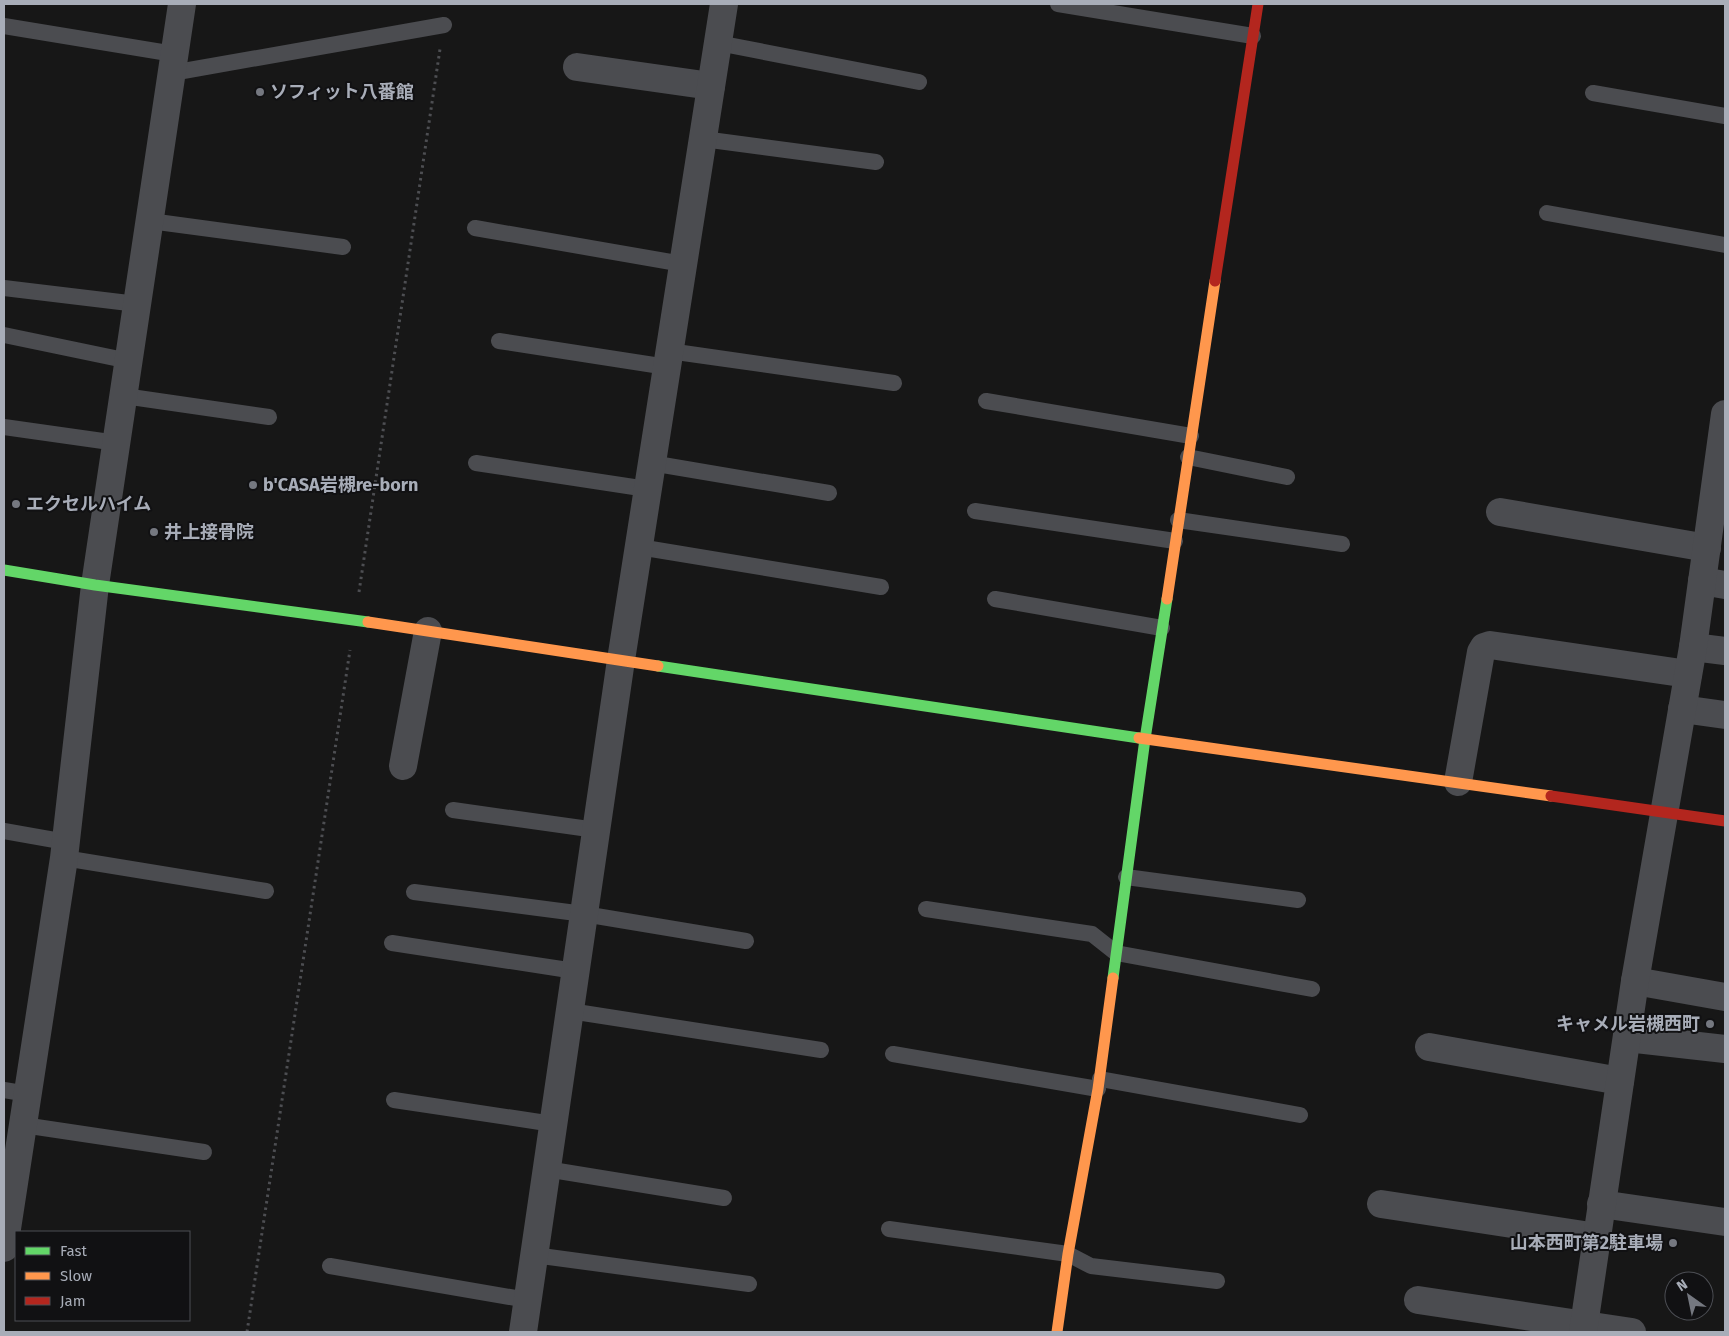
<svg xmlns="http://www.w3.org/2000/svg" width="1729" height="1336" font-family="'Fira Sans','Noto Sans JP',sans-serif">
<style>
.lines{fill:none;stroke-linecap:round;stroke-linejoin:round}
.path{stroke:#4d4e52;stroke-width:3;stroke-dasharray:2.5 4;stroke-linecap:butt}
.lane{stroke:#4b4c50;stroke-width:16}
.street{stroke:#4b4c50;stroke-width:28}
.fast{stroke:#63d668;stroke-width:11}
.slow{stroke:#ff974d;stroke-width:11}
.jam{stroke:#b3261e;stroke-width:11}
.poi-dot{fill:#757880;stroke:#111113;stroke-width:2}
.labels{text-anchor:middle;stroke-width:4;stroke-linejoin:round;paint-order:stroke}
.poi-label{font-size:18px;font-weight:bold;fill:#a8adb8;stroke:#111113;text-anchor:start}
</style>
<rect width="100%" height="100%" fill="#171717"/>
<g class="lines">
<g class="path">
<polyline points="359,592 440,49"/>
<polyline points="247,1332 350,650"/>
</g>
<g class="lane">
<polyline points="1058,4 1253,36"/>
<polyline points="4,26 174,54"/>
<polyline points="718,43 919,82"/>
<polyline points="172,73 444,25"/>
<polyline points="1593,93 1725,116"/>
<polyline points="703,139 876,162"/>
<polyline points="1547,213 1725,245"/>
<polyline points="150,221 343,247"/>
<polyline points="475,228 683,264"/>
<polyline points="4,288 137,304"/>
<polyline points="4,335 129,361"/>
<polyline points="499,341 667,367"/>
<polyline points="669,351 894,383"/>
<polyline points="124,396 269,417"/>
<polyline points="986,401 1191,436"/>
<polyline points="4,427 117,443"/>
<polyline points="1188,457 1287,477"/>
<polyline points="476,463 647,489"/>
<polyline points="651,463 829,493"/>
<polyline points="975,511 1175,541"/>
<polyline points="1178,520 1342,544"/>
<polyline points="639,547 881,587"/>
<polyline points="995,599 1162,628"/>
<polyline points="453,810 596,830"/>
<polyline points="4,831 66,842"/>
<polyline points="64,858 266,891"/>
<polyline points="1126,877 1298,900"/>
<polyline points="414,892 584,914 746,941"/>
<polyline points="926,909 1092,934 1116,953 1312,989"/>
<polyline points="392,943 575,971"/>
<polyline points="570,1011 821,1050"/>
<polyline points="893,1054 1098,1089"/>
<polyline points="1100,1079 1300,1115"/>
<polyline points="4,1090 28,1094"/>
<polyline points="394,1100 553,1124"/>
<polyline points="23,1125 204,1152"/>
<polyline points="546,1169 724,1198"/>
<polyline points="889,1229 1068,1254 1091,1266 1217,1281"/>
<polyline points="534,1255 749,1284"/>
<polyline points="330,1266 527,1300"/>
</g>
<g class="street">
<polyline points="577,67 711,86"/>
<polyline points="1500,512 1707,548"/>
<polyline points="1702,581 1725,585"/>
<polyline points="1693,647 1725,651"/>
<polyline points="1682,709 1725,715"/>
<polyline points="403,766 428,631"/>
<polyline points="1458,782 1481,652 1484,647 1490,645 1688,674"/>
<polyline points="1635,981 1725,997"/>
<polyline points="1627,1038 1725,1049"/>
<polyline points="1429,1047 1620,1081"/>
<polyline points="1381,1204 1597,1237"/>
<polyline points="1601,1204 1725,1222"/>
<polyline points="4,1248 64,858 95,585 182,4"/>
<polyline points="1418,1300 1632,1332"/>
<polyline points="523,1332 621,660 724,4"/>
<polyline points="1583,1332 1635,981 1693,647 1725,414"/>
</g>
<g class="fast">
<polyline points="4,570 95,585 368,622"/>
<polyline points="658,666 1139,738"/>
<polyline points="1113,978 1145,739 1167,599"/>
</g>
<g class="slow">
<polyline points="1167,599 1215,281"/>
<polyline points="368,622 658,666"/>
<polyline points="1139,738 1551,796"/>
<polyline points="1057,1332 1068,1254 1098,1089 1113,978"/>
</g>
<g class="jam">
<polyline points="1215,281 1258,4"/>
<polyline points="1551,796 1725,821"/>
</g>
</g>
<g class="poi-dot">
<circle cx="260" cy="92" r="5"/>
<circle cx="253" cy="485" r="5"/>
<circle cx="16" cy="504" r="5"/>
<circle cx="154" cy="532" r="5"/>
<circle cx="1710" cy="1024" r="5"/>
<circle cx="1673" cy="1243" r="5"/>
</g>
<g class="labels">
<g class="poi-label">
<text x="270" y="98">ソフィット八番館</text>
<text x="263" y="491">b'CASA岩槻re-born</text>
<text x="26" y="510">エクセルハイム</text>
<text x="164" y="538">井上接骨院</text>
<text x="1700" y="1030" text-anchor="end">キャメル岩槻西町</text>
<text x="1663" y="1249" text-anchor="end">山本西町第2駐車場</text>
</g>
</g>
<rect width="1729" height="1336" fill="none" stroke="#a8adb8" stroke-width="10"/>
<rect x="15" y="1231" width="175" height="90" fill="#111113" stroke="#4d4f55"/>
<rect x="25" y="1247" width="25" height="8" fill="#63d668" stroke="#4d4f55"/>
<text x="60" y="1256" font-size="15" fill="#a8adb8">Fast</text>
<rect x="25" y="1272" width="25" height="8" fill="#ff974d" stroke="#4d4f55"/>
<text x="60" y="1281" font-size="15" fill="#a8adb8">Slow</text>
<rect x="25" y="1297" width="25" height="8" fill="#b3261e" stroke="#4d4f55"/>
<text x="60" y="1306" font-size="15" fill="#a8adb8">Jam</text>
<g transform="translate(1689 1296) rotate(327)"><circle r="24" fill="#111113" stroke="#4d4f55"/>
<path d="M0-4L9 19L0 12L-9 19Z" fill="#757880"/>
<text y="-8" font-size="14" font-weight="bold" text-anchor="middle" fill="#a8adb8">N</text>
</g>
</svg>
